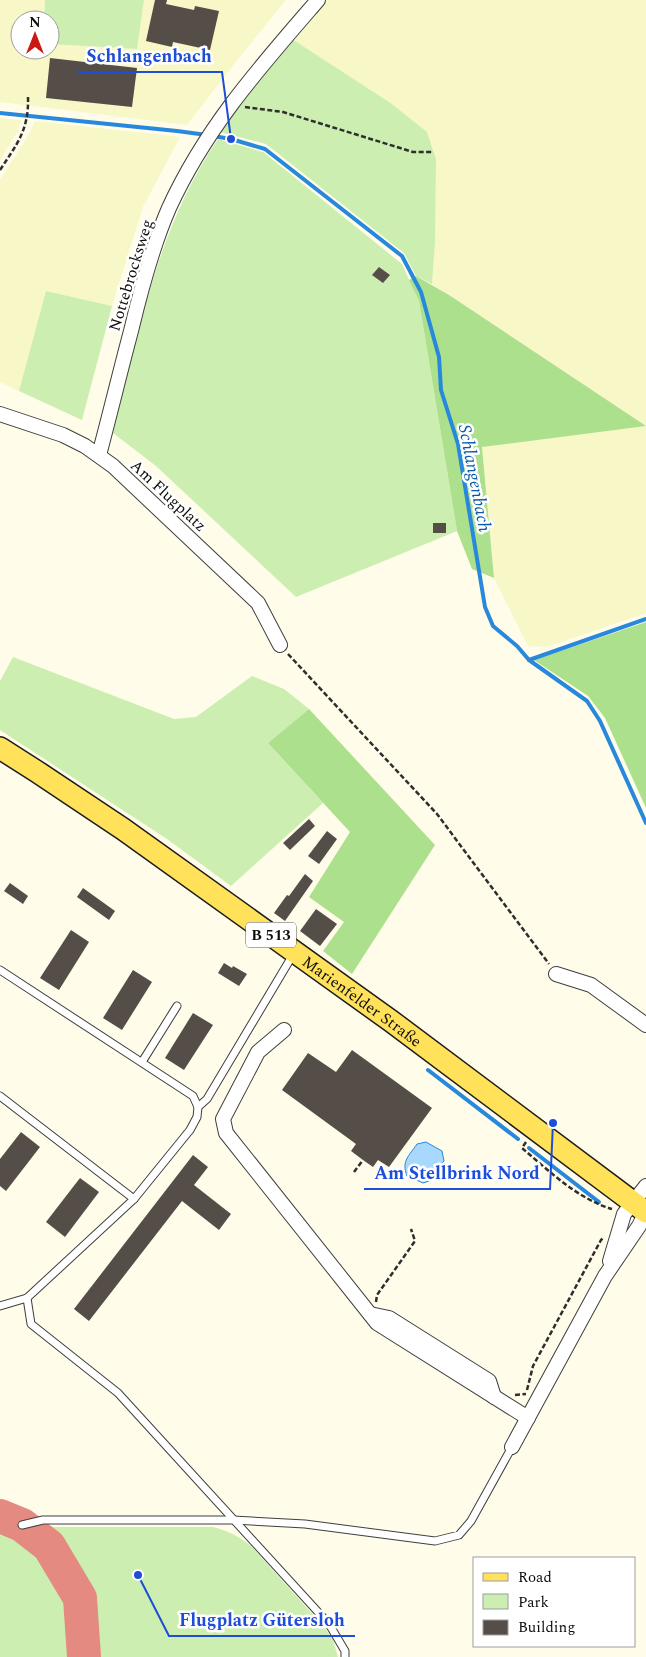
<svg xmlns="http://www.w3.org/2000/svg" width="646" height="1657" font-family="Spectral,serif">
<style>
.farmland{fill:#f8f7c7}
.green{fill:#cceeb0}
.forest{fill:#ade08d}
.water{fill:#a8d8fd;stroke:#2788dc}
.lines{fill:none;stroke-linecap:round;stroke-linejoin:round}
.stream{stroke:#2788dc;stroke-width:4}
.taxiway{stroke:#e48a80;stroke-width:34}
.building{fill:#554d47}
.service-casing{stroke:#3f3f3f;stroke-width:9}
.minor-casing{stroke:#3f3f3f;stroke-width:16}
.primary-casing{stroke:#1d1d1d;stroke-width:24}
.path{stroke:#2e2e2e;stroke-width:2.5;stroke-dasharray:5 2.5;stroke-linecap:butt}
.service{stroke:#fff;stroke-width:7}
.minor{stroke:#fff;stroke-width:14}
.primary{stroke:#ffe15a;stroke-width:21}
.labels{text-anchor:middle;stroke-width:5;stroke-linejoin:round;paint-order:stroke}
.shield{fill:#fff;stroke:#555;stroke-width:1}
.shield-label{font-size:15px;font-weight:bold;fill:#0c0c0c}
.street-label{font-size:16px;fill:#0c0c0c;stroke:#fff}
.water-label{font-size:18px;font-style:italic;fill:#0859aa;stroke:#fff}
.leader{fill:none;stroke:#1d4ed8;stroke-width:2}
.callout-dot{fill:#1d4ed8;stroke:#fff;stroke-width:2}
.callout-label{font-size:18px;text-anchor:middle;font-weight:bold;fill:#1d4ed8;stroke:#fff;stroke-width:5;stroke-linejoin:round;paint-order:stroke}
</style>
<rect width="100%" height="100%" fill="#fffcea"/>
<g class="farmland">
<polygon points="0,0 45,0 44,20 20,20 20,50 50,50 50,44 137,49 144,0 286,0 238,59 187,125 0,102"/>
<polygon points="326,0 646,0 646,613 547,647 528,646 494,578 482,446 645,426 432,284 435,243 436,159 427,132 392,104 292,39"/>
<polygon points="0,118 21,120 18,131 0,160"/>
<polygon points="35,121 180,137 143,207 112,306 46,291 19,391 0,382 0,180 29,134"/>
</g>
<g class="green">
<polygon points="45,0 144,0 137,49 50,44 50,20 44,20"/>
<polygon points="292,39 392,104 427,132 436,159 435,243 432,284 416,276 404,253 266,144 220,132 251,87"/>
<path d="M218,139L263,152L402,264L419,301L457,531L296,597L156,466L113,433C138,332 158,227 218,139Z"/>
<polygon points="46,291 112,306 82,420 19,391"/>
<polygon points="13,657 174,719 196,717 252,676 284,689 309,709 268,743 323,803 231,886 167,839 0,730 0,681"/>
<path d="M0,1527H213C228,1531 239,1536 251,1546L325,1628L333,1640L338,1657H0Z"/>
</g>
<g class="forest">
<polygon points="416,276 449,295 646,426 482,447 494,578 472,569 457,531 419,301 409,280"/>
<polygon points="646,622 646,808 605,718 588,696 534,660"/>
<polygon points="309,709 435,845 352,974 323,951 344,922 309,897 350,832 268,743"/>
</g>
<path class="water" d="M426,1142L442,1151L444,1161L429,1181L423,1183L407,1176C401,1161 409,1156 417,1144Z"/>
<g class="lines">
<g class="stream">
<polyline points="0,113 177,131 207,135"/>
<polyline points="213,136 231,139 265,149 402,256 421,292 439,357 441,390 458,444 485,607 493,626 517,646 529,660 587,701 600,721 646,823"/>
<polyline points="529,660 646,619"/>
<polyline points="428,1070 518,1139"/>
<polyline points="529,1148 599,1202"/>
</g>
<polyline class="taxiway" points="0,1516 22,1525 49,1546 80,1598 84,1657"/>
</g>
<g class="building">
<polygon points="155,0 167,0 166,4 194,10 195,6 219,11 210,50 173,42 172,47 146,41"/>
<polygon points="50,58 137,68 132,107 46,98"/>
<polygon points="379,267 390,275 383,283 372,275"/>
<rect x="433" y="523" width="13" height="10"/>
<polygon points="309,819 315,826 290,850 283,843"/>
<polygon points="327,831 337,839 319,864 308,856"/>
<polygon points="305,874 313,881 285,921 274,913 287,895 289,896"/>
<polygon points="10,883 28,896 23,904 4,891"/>
<polygon points="83,888 115,911 109,920 77,897"/>
<polygon points="316,909 337,924 320,946 300,931"/>
<polygon points="71,930 89,942 59,990 40,978"/>
<polygon points="224,963 232,968 233,966 247,974 239,986 218,973"/>
<polygon points="133,970 152,982 122,1030 103,1018"/>
<polygon points="193,1013 213,1025 184,1070 165,1058"/>
<polygon points="352,1050 432,1108 389,1167 378,1160 373,1167 363,1160 351,1151 356,1144 282,1090 308,1053 336,1072"/>
<polygon points="21,1132 40,1147 6,1191 0,1186 0,1159"/>
<polygon points="193,1155 208,1167 194,1185 231,1214 219,1230 182,1201 89,1321 74,1309"/>
<polygon points="80,1178 99,1192 65,1237 46,1222"/>
</g>
<g class="lines">
<g class="service-casing">
<g id="service">
<polyline points="0,970 193,1096 198,1107 197,1117 190,1130 134,1199 27,1298 0,1306"/>
<polyline points="142,1062 177,1006"/>
<polyline points="0,1096 134,1199"/>
<polyline points="198,1107 207,1099 294,953"/>
<polyline points="27,1298 31,1324 118,1393 329,1624 345,1651 345,1657"/>
<polyline points="22,1525 43,1520 233,1520 305,1524 435,1541 459,1535 471,1521 512,1447"/>
</g>
</g>
<g class="minor-casing">
<g id="minor">
<polyline points="0,414 63,435 85,446 113,466 258,603 280,645"/>
<path d="M99,455C110,414 120,372 131,331C141,289 152,247 169,208C206,127 260,67 318,0"/>
<polyline points="556,974 591,985 646,1025"/>
<polyline points="284,1030 258,1052 223,1119 226,1133 377,1323 528,1418"/>
<polyline points="610,1261 624,1214 646,1186"/>
<polyline points="370,1314 389,1318 489,1381 494,1397"/>
<polyline points="512,1447 605,1276 639,1226 646,1212"/>
</g>
</g>
<g class="primary-casing">
<g id="primary">
<path id="s1" d="M0,748L36,771L123,829L391,1021L646,1212"/>
</g>
</g>
<g class="path">
<polyline points="245,107 283,112 413,152 432,152"/>
<path d="M0,170C17,144 29,130 28,97"/>
<polyline points="288,654 437,814 549,964"/>
<path d="M526,1142L522,1148C549,1171 578,1199 612,1209"/>
<polyline points="354,1172 363,1160"/>
<polyline points="376,1302 377,1295 415,1241 411,1229"/>
<polyline points="527,1390 533,1366 601,1240 604,1237"/>
<polyline points="515,1395 526,1394"/>
</g>
<use href="#service" class="service"/>
<use href="#minor" class="minor"/>
<use href="#primary" class="primary"/>
</g>
<g class="labels">
<rect class="shield" x="246" y="922.5" width="50" height="25" rx="4"/>
<g class="shield-label">
<text x="271" y="940">B 513</text>
</g>
<g class="street-label">
<text transform="translate(130 275) rotate(-73)" y="6">Nottebrocksweg</text>
<text transform="translate(169 495) rotate(43)" y="6">Am Flugplatz</text>
<text dy="6" stroke="none"><textPath href="#s1" startOffset="442">Marienfelder Straße</textPath></text>
</g>
<g class="water-label">
<text transform="translate(475 478) rotate(79)" y="6">Schlangenbach</text>
</g>
</g>
<path class="leader" d="M231 139L222 72H77M553 1123L550 1189H364M138 1575L169 1636H355"/>
<g class="callout-dot">
<circle cx="231" cy="139" r="5"/>
<circle cx="553" cy="1123" r="5"/>
<circle cx="138" cy="1575" r="5"/>
</g>
<g class="callout-label">
<text x="149" y="62">Schlangenbach</text>
<text x="457" y="1179">Am Stellbrink Nord</text>
<text x="262" y="1626">Flugplatz Gütersloh</text>
</g>
<rect x="473" y="1557" width="162" height="90" fill="#ffffff" stroke="#9e9e9e"/>
<rect x="483" y="1573" width="25" height="8" fill="#ffe15a" stroke="#9e9e9e"/>
<text x="518" y="1582" font-size="15" fill="#0c0c0c">Road</text>
<rect x="483" y="1594" width="25" height="15" fill="#cceeb0" stroke="#9e9e9e"/>
<text x="518" y="1607" font-size="15" fill="#0c0c0c">Park</text>
<rect x="483" y="1620" width="25" height="15" fill="#554d47" stroke="#9e9e9e"/>
<text x="518" y="1632" font-size="15" fill="#0c0c0c">Building</text>
<g transform="translate(35 35)"><circle r="24" fill="#ffffff" stroke="#9e9e9e"/>
<path d="M0-4L9 19L0 12L-9 19Z" fill="#ca1815"/>
<text y="-8" font-size="14" font-weight="bold" text-anchor="middle" fill="#0c0c0c">N</text>
</g>
</svg>
